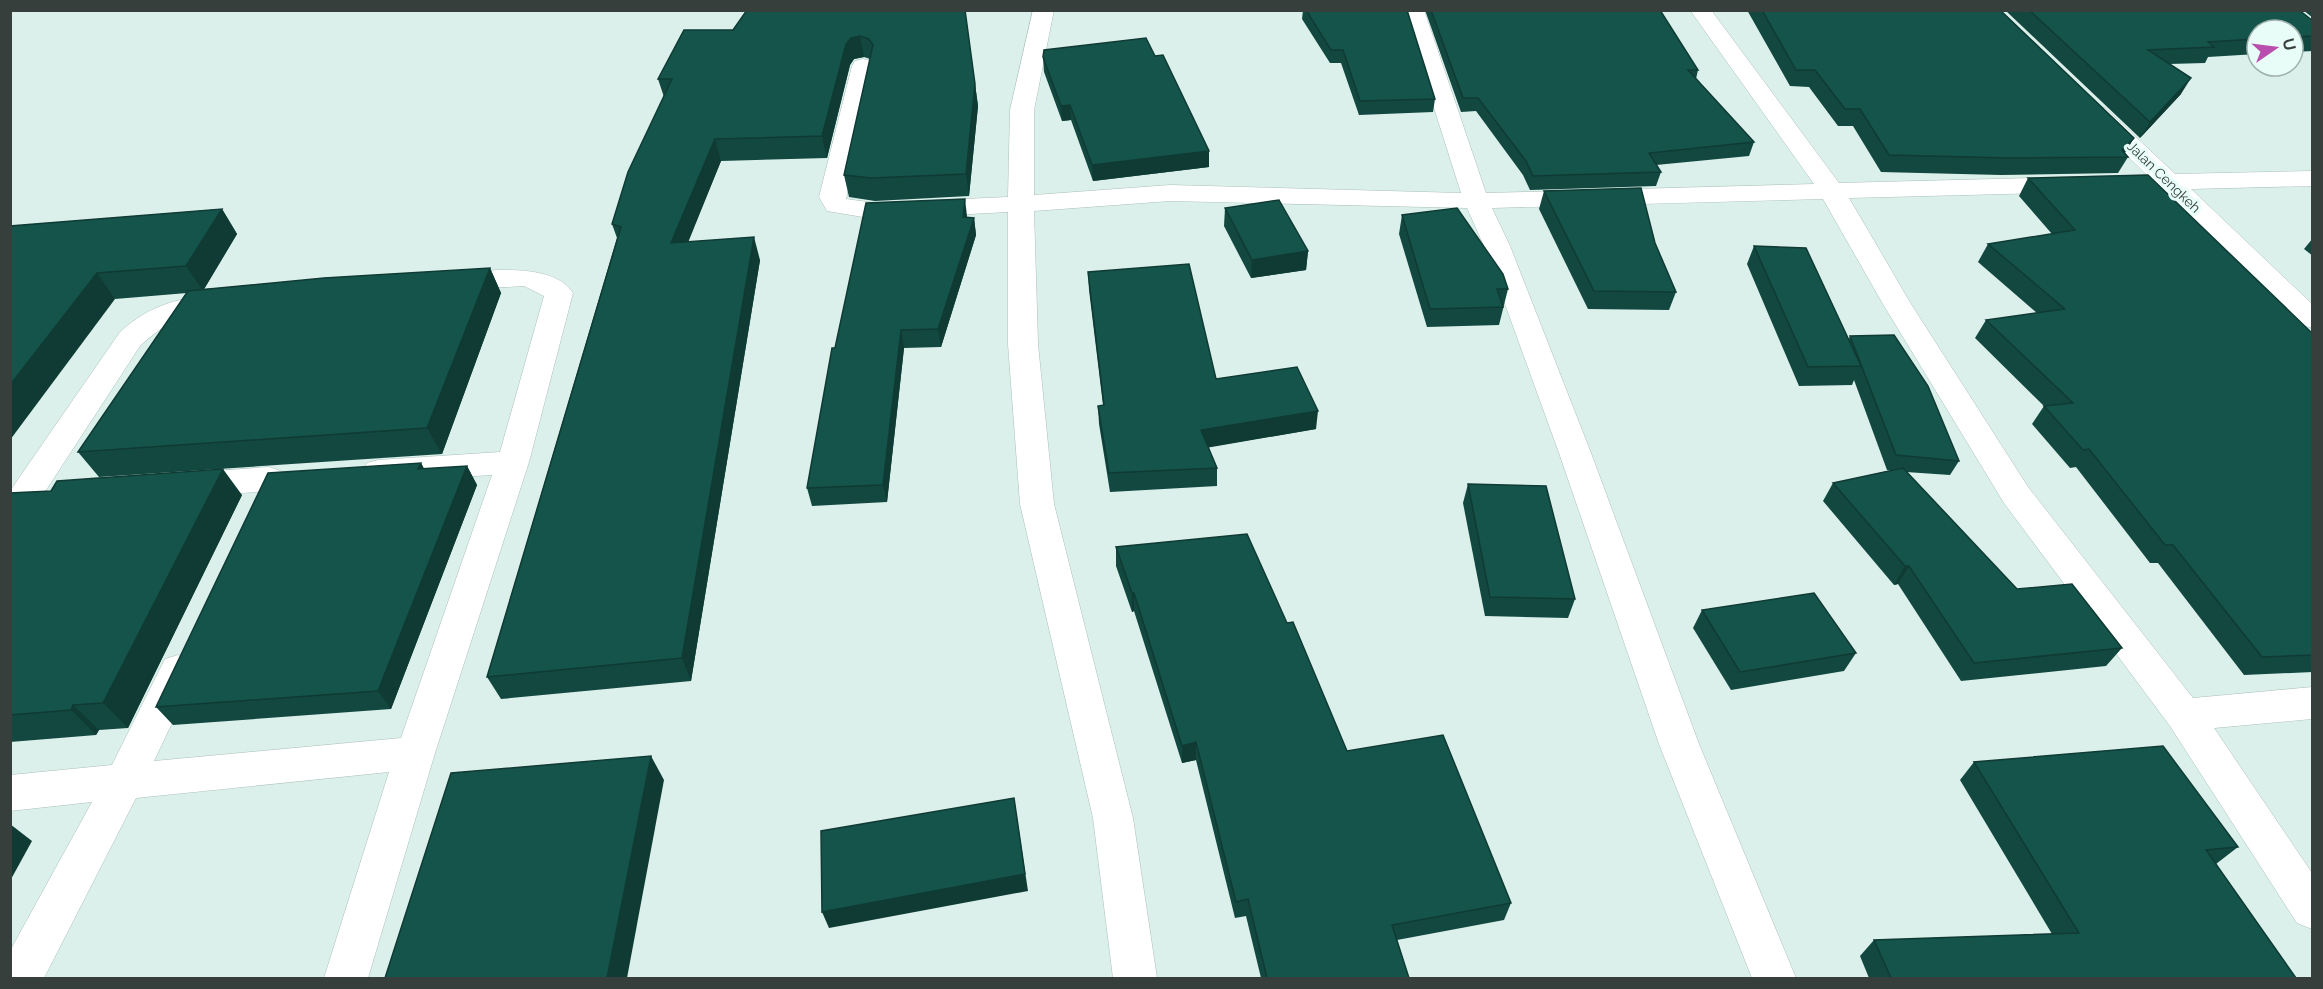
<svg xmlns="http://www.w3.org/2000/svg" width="2323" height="989" font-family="Raleway,sans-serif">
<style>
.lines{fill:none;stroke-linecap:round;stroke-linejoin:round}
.minor-casing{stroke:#acc0bc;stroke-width:1}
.minor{fill:#fff;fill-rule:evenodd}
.wall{fill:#124840}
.shaded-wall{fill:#0f3b34}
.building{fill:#15544b;stroke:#0f3b34;stroke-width:1.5}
.labels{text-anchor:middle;stroke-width:6;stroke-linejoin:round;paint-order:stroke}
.far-street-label{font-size:14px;fill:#373f3d;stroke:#e8fdf8}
</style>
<rect width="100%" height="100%" fill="#dbefeb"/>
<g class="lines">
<g class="minor-casing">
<g id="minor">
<polygon points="1033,10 1054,10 1034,110 1034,195 1170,185 1461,193 1403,10 1424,10 1486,193 1814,184 1690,10 1711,10 1839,183 2147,175 2089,118 2085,113 2089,108 2097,106 2105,108 2175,174 2312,171 2312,186 2191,189 2312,304 2312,328 2302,325 2162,190 1849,198 1911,304 2028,487 2193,698 2312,687 2312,719 2214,728 2312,873 2312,929 2297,923 2170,726 2004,503 1883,304 1823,199 1492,208 1510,246 1591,453 1699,744 1796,978 1752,978 1659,744 1559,453 1484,246 1467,208 1170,201 1034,211 1038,344 1054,504 1133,818 1157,978 1113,978 1093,818 1020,504 1008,344 1008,212 875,219 827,211 819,197 852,66 855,61 863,59 871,61 874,66 846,199 875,203 1008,197 1010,110"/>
<path d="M497,270C521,270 558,270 573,293L529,462L435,753L368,978H324L389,772L136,798L44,978H10V951L92,802L10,811V775L112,765L165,659L178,655L191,659L197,670L154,761L401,738L492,475L378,482L367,479L362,471L367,463L378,460L500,452L544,296L524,286L451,290L441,288L437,282L441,276Z"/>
<path d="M220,294L230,297L234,303L230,309C187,320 177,312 140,346L22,527L10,530V491L120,332C151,304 179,298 220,294Z"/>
<polygon points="269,467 281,471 285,479 281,487 269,491 187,497 175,493 171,485 175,477 187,473"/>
</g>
</g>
<use href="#minor" class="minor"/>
</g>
<g class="wall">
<polygon points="965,10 978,106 969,196 875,201 849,197 844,175 870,59 864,57 854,59 850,65 827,158 721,161 688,241 760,260 691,681 501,699 487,677 617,238 612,224 664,97 658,79 733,30"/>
<polygon points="1303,10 1407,10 1435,99 1433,112 1359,115 1341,63 1330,63 1302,19"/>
<polygon points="1425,10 1660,10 1698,70 1696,79 1754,142 1749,156 1656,165 1661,172 1656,186 1530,190 1523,175 1476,111 1461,112"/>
<polygon points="1747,10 2000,10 2134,138 2125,153 2128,157 2118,173 2001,175 1881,172 1853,126 1838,126 1809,87 1790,86"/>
<polygon points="2005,10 2299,10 2313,21 2313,51 2293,52 2293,30 2257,30 2257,54 2208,57 2205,63 2169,64 2181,94 2140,138"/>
<polygon points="2303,10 2313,10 2313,18"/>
<polygon points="1155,56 1209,167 1093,181 1071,120 1062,121 1044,72 1043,57"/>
<polygon points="2028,178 2313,334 2313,672 2244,675 2158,563 2150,563 2076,467 2070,468 2032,424 2044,406 1975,338 1986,320 2037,313 1978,262 1988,244 2052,234 2019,196"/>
<polygon points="1544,191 1655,243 1676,292 1669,310 1588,309 1539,209"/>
<polygon points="1225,208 1308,251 1306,270 1251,278 1224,226"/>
<polygon points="222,209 237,234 204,289 490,268 501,293 442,454 99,477 78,452 187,293 115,299 10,226"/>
<polygon points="1402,215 1508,289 1499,325 1427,327 1399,234"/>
<polygon points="967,218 974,218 976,235 941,347 904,348 887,502 812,506 807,488 835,348"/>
<polygon points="2313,238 2313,256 2304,249"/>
<polygon points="1754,246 1849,339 1850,336 1959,461 1950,475 1906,472 2017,589 2122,648 2106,666 1961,681 1898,584 1894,585 1823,501 1833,483 1892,470 1887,470 1854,380 1852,385 1799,386 1747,264"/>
<polygon points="1088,272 1216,379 1316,429 1208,447 1217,468 1217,486 1110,492 1099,424 1098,406 1103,405 1089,290"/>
<polygon points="421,463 424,469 467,466 477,485 391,709 173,725 156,707"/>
<polygon points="1468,484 1575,599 1568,618 1485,616 1463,503"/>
<polygon points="10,493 242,495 128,728 99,730 96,735 10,742"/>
<polygon points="1116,547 1287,623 1347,751 1511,903 1504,920 1397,940 1409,978 1261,978 1246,916 1235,918 1196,760 1182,763 1134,611 1132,612 1116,566"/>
<polygon points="1702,610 1856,653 1844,671 1731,690 1693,628"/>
<polygon points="1974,762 2238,847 2216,864 2296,978 1869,978 1860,956 1874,940 2052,934 1960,780"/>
</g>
<g class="shaded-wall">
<polygon points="860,36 864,57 854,59 850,65 827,158 822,136 846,44 851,38"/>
<polygon points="2191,78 2181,94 2140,138 2150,122"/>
<polygon points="975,84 978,106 969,196 966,174"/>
<polygon points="1070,105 1071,120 1062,121 1061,106"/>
<polygon points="2134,138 2123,155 2122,150"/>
<polygon points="715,139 721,161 679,265 671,243"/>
<polygon points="1209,151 1209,167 1093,181 1092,165"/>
<polygon points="965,199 967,216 966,235 963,217"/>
<polygon points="222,209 237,234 203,291 186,266"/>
<polygon points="974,218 976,235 941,347 938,329"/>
<polygon points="754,237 760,260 691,681 682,658"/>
<polygon points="1308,251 1306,270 1251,278 1252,260"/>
<polygon points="490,268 501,293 442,454 427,428"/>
<polygon points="97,273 115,299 10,440 10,385"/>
<polygon points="901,330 904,348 887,502 883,485"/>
<polygon points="1318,411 1316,429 1200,449 1201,430"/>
<polygon points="421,463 431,482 418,469"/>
<polygon points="467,466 477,485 391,709 378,691"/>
<polygon points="223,469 242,495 128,728 103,703"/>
<polygon points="1905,566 1909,566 1898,584 1894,585"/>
<polygon points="1132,593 1134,593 1134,611 1132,612"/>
<polygon points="73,705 99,730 96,735 71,710"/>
<polygon points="1196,742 1196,760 1182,763 1182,746"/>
<polygon points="651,756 664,780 627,978 607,978"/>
<polygon points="1014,798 1028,891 829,928 822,912"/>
<polygon points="10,824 32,841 10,881"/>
</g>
<g class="building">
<polygon points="747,10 965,10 975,84 966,174 871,178 844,175 873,45 869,39 860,36 851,38 846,44 822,136 715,139 671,243 754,237 682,658 487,677 621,227 612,224 628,172 672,79 658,79 684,30 733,30"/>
<polygon points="1306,10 1407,10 1435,99 1360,101 1343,50 1331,50"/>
<polygon points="1431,10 1660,10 1698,70 1688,70 1754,142 1649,153 1661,172 1533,176 1526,161 1478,98 1463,98"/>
<polygon points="1762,10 2000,10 2134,138 2122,150 2128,157 2010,158 1889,155 1860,109 1845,109 1815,70 1796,70"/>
<polygon points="2029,10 2299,10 2313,21 2313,36 2293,37 2293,30 2257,30 2257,39 2208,42 2214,47 2148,50 2191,78 2150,122"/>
<polygon points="1146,38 1155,56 1163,55 1209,151 1092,165 1070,105 1061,106 1043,57 1044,50"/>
<polygon points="2148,175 2313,334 2313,655 2262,657 2173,545 2165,545 2089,449 2083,450 2044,406 2073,403 1986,320 2065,309 1988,244 2075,230 2028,178"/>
<polygon points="1641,188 1655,243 1676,292 1594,291 1544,191"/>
<polygon points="965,199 963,217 974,218 938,329 901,330 883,485 807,488 832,348 835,348 866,203"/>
<polygon points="1279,200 1308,251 1252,260 1225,208"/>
<polygon points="1457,208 1503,274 1508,289 1497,289 1503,307 1430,309 1402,215"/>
<polygon points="222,209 186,266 97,273 10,385 10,226"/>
<polygon points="1754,246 1806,248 1861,366 1808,367"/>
<polygon points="1189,264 1216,379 1297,367 1318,411 1201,430 1217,468 1109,473 1098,406 1104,405 1088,272"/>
<polygon points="490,268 427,428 78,452 188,291 324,278"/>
<polygon points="1894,335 1928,386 1959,461 1896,455 1850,336"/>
<polygon points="421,463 418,469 467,466 378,691 156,707 268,473"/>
<polygon points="1903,468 2017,589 2072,584 2122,648 1974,663 1909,566 1905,566 1833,483"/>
<polygon points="223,469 103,703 73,705 71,710 10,715 10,493 51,491 57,481"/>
<polygon points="1468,484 1546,486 1575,599 1490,597"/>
<polygon points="1247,534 1287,623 1293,622 1347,751 1443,735 1511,903 1392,925 1409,978 1267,978 1248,899 1236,902 1196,742 1182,746 1134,593 1132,593 1116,547"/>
<polygon points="1814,593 1856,653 1740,672 1702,610"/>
<polygon points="2163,746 2238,847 2206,850 2296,978 1891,978 1874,940 2079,933 1974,762"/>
<polygon points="651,756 607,978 385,978 451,773"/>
<polygon points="1014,798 1025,874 822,912 821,831"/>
</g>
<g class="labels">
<g class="far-street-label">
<text transform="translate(2164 177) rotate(44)" y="5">Jalan Cengkeh</text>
</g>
</g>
<rect width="2323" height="989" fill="none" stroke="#373f3d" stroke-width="24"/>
<g transform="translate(2275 48) rotate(76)"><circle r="28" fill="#e8fdf8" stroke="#a1b1ad" stroke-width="1.5"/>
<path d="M0-4.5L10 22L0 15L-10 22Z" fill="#ba4eaf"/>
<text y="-9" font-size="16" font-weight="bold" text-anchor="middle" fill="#373f3d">U</text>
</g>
</svg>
